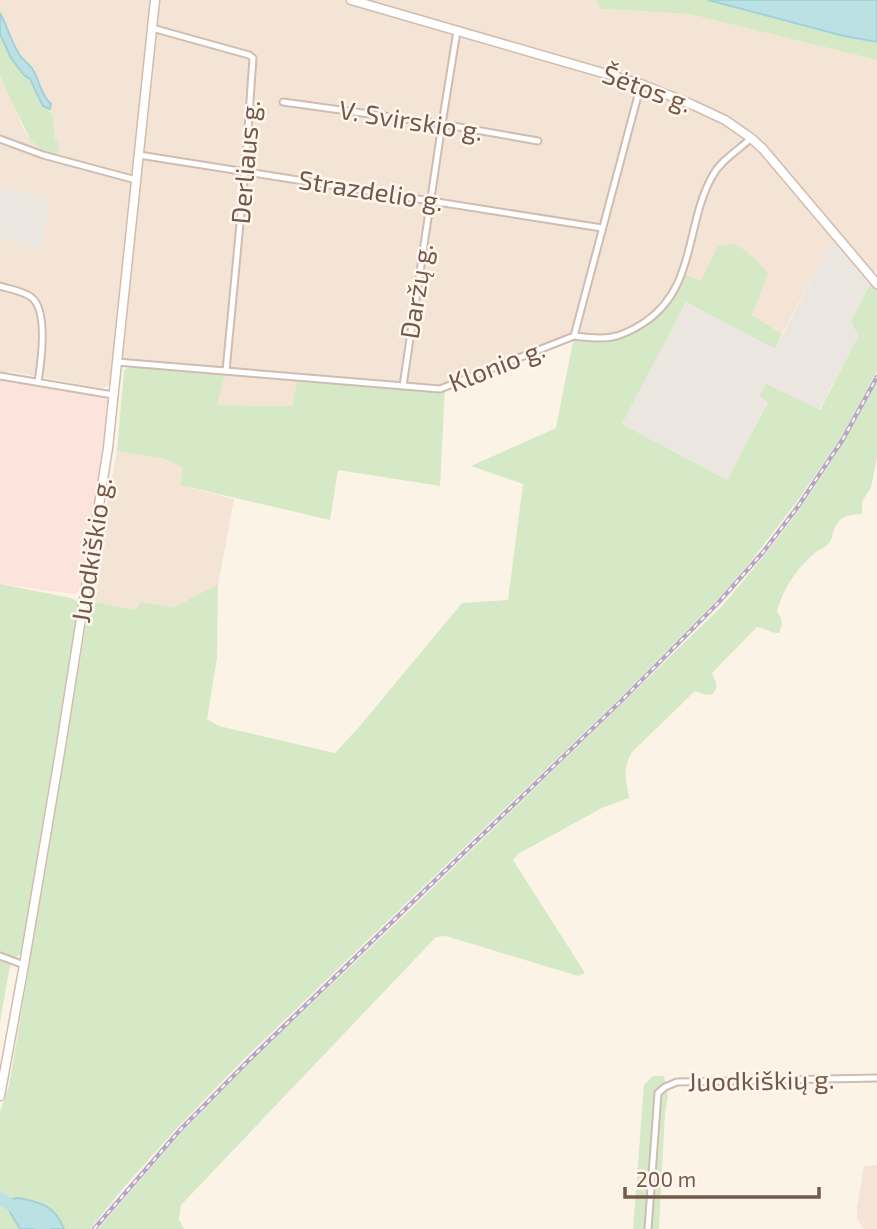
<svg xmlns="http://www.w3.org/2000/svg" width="877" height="1229" font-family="'Exo 2',sans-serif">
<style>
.residential{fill:#f3e4d6}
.commercial{fill:#fce3db}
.industrial{fill:#ece6e1}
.green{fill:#d6e9c6}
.water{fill:#bce1e5;stroke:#a2d1d7;stroke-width:2}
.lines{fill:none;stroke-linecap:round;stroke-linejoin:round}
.river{stroke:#bce1e5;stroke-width:12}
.street-casing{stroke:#d0bcb0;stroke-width:9}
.secondary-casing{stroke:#d2bcae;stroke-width:11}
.street{stroke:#fff;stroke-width:5}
.secondary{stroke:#fff;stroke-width:8}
.rail-casing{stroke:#b5a5c6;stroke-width:4.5}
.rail{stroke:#fff7ee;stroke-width:2;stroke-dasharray:5;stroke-linecap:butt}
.labels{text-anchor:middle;stroke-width:5;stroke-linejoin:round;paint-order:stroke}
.street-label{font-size:26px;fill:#75584c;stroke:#fff7ee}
</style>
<rect width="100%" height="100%" fill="#fcf3e7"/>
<g class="residential">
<polygon points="0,0 596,0 601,9 689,14 877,60 877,270 869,284 832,241 782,334 701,281 609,339 574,336 445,387 292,406 216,405 226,372 117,362 115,379 107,386 102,388 12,372 0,372 0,237 41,251 47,202 0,185 0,75 24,130 30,139 55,139 53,115 50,109 52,107 46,100 40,82 28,63 19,54 0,13"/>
<polygon points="117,451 165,459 183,468 180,485 234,499 218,584 174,607 141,602 137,610 90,601 95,557 102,531"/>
<polygon points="877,1165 877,1229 864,1229 857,1219 857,1208 864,1166"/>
</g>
<polygon class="commercial" points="0,380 102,397 110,402 100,485 82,591 74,594 0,584"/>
<g class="industrial">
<polygon points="0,185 47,201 47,220 41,251 0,237"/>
<polygon points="832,241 869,284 851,322 858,336 819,410 799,401 768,401 727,480 622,424 686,302 775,349"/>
</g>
<g class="green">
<polygon points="596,0 708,0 844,36 877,43 877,60 689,14 601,9"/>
<polygon points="0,34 11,58 24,75 30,79 37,95 53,115 55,139 59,145 59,152 54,154 40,149 30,139 9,96 0,75"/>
<polygon points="736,244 753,257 768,273 752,315 782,334 775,349 686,302 622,424 727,480 768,402 759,396 766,384 820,410 858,336 851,322 871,281 877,289 877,371 873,379 842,436 796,503 747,566 716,601 620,698 244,1059 177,1128 125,1186 90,1229 64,1229 63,1226 8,1203 10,1212 20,1229 0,1229 0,1112 9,1086 90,601 136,610 141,602 174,607 218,584 217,658 207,719 219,726 335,753 359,727 462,603 508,600 523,484 471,466 556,428 574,336 610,339 664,306 684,274 701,281 718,246"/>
<polygon points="131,366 226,371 217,405 292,406 298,377 445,387 440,486 338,470 330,520 180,485 183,468 165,459 117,451 124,370"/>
<path d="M877,382V457L871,488L862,501V514C845,515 839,516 833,533C833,535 831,541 829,543C826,547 820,549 816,552C797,567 783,589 777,611C783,620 783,624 779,633C770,633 765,628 757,627L712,673C716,682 719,686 713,694L706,695L695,691L632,752C622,770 626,779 629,798L602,808L518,854L513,860L585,973L578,976L446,936L436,937L181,1205L179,1219L184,1229H98L182,1132L250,1062L410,910L722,606C749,574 776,542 800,508C829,468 853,425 877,382Z"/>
<polygon points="0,584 71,598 77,601 79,605 21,954 11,960 0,1022"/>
<polygon points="653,1076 664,1076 668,1096 665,1113 659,1229 633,1229 644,1085"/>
</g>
<g class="water">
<polygon points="708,0 877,0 877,42 844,36"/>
<path d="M0,13C7,26 11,41 19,54C22,60 30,64 33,70C40,81 41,96 51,104L50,109L43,106L30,79L24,75L11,58L0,34Z"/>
<path d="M18,1198C41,1202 55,1206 64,1229H20L10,1212L8,1203L12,1199Z"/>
</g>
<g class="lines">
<polyline class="river" points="0,1198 39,1224 45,1229"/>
<g class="street-casing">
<g id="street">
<polyline points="152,28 249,55 253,58 245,171 226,371"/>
<polyline points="283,102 442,124 538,141"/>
<polyline points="0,139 43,155 136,180"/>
<polyline points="139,155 602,228"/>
<path d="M0,286C9,289 23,291 31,297C49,310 41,363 38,382"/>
<path d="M574,336C605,340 618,340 645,322C697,287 685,223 713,175C721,160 739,150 751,138"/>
<polyline points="117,362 440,389 574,336 641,84"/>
<polyline points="0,376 113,395"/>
<polyline points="403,386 442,124 457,31"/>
<polyline points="0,956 24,965"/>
<polyline points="648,1229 658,1093 665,1087 677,1082 877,1078"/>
</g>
</g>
<g class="secondary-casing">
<g id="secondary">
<polyline points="351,0 641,84 693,105 725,120 751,138 763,149 877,284"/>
<polyline points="0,1096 24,965 59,758 108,448 155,0"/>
</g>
</g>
<use href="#street" class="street"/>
<use href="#secondary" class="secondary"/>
<g class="rail-casing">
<polyline id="rail" points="94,1229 180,1130 249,1060 622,700 718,603 764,551 799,505 843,439 877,377"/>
</g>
<use href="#rail" class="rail"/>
</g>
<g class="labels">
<g class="street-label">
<text transform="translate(647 89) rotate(20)" y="9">Šėtos g.</text>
<text transform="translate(411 121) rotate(9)" y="9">V. Svirskio g.</text>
<text transform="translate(246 162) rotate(-85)" y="9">Derliaus g.</text>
<text transform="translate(371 191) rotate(9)" y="9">Strazdelio g.</text>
<text transform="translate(417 291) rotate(-81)" y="9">Daržų g.</text>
<text transform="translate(497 366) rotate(-21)" y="9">Klonio g.</text>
<text transform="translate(92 550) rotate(-81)" y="9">Juodkiškio g.</text>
<text transform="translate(761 1081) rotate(-1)" y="9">Juodkiškių g.</text>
</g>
</g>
<path d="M625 1187v10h194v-10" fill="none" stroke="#75584c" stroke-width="3.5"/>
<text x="636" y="1187" font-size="21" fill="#75584c" stroke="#fff7ee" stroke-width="5" paint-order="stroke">200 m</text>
</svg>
